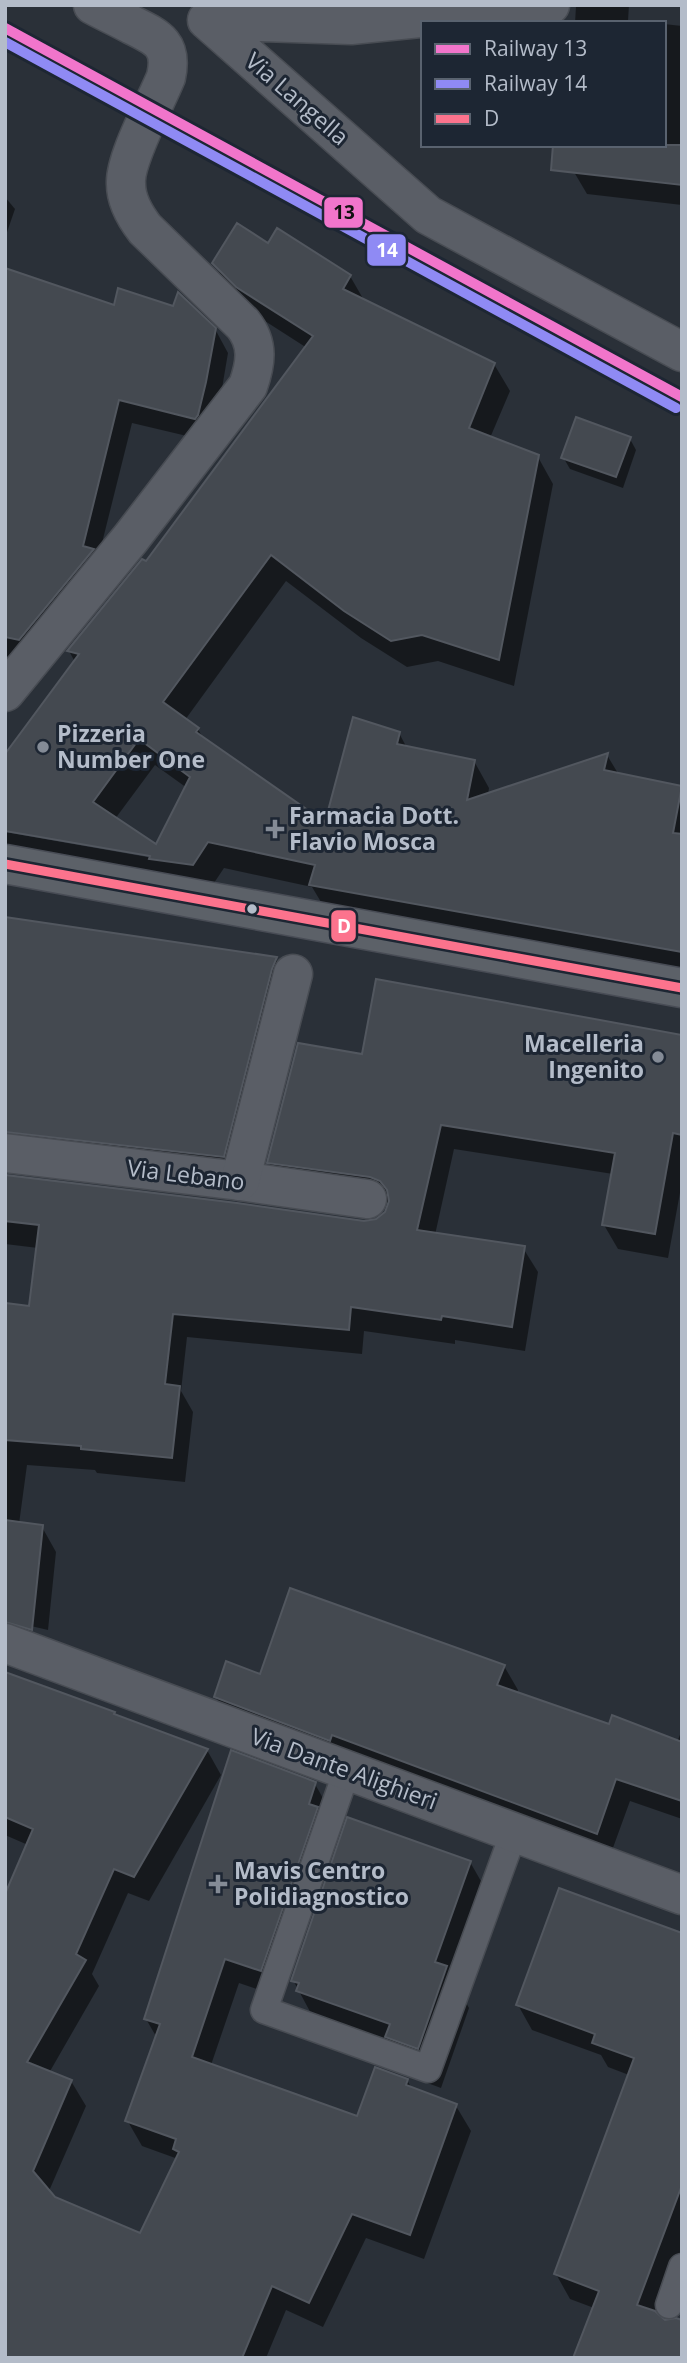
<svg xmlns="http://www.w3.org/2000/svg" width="687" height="2363" font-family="'Open Sans',sans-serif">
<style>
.shadow{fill:#0007;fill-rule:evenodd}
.building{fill:#444950;stroke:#52575f;stroke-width:2;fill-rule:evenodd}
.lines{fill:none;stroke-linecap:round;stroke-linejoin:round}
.lane-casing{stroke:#484c53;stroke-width:29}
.street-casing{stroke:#484c53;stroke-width:41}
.primary-casing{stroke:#484c55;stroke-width:41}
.lane{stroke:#5a5e66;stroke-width:26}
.street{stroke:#5a5e66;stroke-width:38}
.primary{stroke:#5c6168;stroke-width:38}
.bus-1-casing{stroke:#1d2633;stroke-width:14}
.bus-1{stroke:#fc738d;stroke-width:9}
.rail-1-casing{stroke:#1d2633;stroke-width:16}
.rail-2-casing{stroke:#1d2633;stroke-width:16}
.rail-1{stroke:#f175cb;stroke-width:10}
.rail-2{stroke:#8f8af4;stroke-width:10}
.poi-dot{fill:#848b96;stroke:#1d2633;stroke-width:2.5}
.bus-dot{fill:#b4bcc9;stroke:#1d2633;stroke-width:2.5}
.labels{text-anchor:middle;stroke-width:6;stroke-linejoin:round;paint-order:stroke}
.street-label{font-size:23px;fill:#b4bcc9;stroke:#1d2633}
.poi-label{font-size:23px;font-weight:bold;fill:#b4bcc9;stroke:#1d2633;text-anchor:start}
.line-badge{stroke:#1d2633;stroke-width:2.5}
.badge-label{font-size:19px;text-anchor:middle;font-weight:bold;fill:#fff}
.pale-badge-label{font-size:19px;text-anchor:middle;font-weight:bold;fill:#111}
</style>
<rect width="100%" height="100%" fill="#2a3038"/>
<g class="shadow">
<polygon points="572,5 629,5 628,21 645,23 575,23 576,6"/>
<polygon points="664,24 682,26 682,205 587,194 574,172 664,145"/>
<polygon points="5,197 15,209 5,238"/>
<path d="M269,245L350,276L365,302L494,364L510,391L490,438L538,457L553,484L514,686L438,661L407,667L361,638L286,581L185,720L198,729L204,740L326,825L399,733L407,748L474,761L489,788L488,795L607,755L619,775L682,788V976L327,912L312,887L224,868L208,892L5,854V832L153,858L149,854L5,829L75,662L69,651L146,564L307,348L254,314L229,290L214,263ZM155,765L187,788L157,846L115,819Z"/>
<polygon points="5,303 215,329 228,353 219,406 208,441 132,423 98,559 33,662 5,656"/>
<polygon points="630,439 636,450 623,488 570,469 563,457"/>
<polygon points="5,919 276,959 290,983 237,1181 5,1161"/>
<polygon points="682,1036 682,1182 668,1258 618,1249 604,1225 613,1174 454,1149 435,1235 523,1248 538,1272 525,1351 455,1340 455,1344 364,1331 362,1354 187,1337 181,1391 193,1412 185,1482 97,1473 95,1470 27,1465 19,1524 42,1527 56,1552 48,1630 5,1620 5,1305 31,1308 38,1248 5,1244 5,1177 364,1222 376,1221 386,1213 390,1203 283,1187 269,1163 364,1056"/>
<polygon points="504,1666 518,1690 516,1694 610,1727 677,1742 682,1730 682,1819 630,1801 610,1856 229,1721 216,1697 262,1676"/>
<polygon points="5,1674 207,1750 221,1775 149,1901 128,1893 92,1974 99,1986 49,2073 71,2081 86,2106 49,2191 54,2198 141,2236 178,2159 142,2146 127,2120 157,2038 146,2019 315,1784 329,1809 275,1995 239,1983 211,2065 358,2118 407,2080 412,2089 456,2106 471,2131 424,2259 366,2238 323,2327 286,2310 266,2358 5,2358 28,1845 5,1835"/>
<polygon points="470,1862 493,1902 461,1993 469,2008 441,2088 411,2077 400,2059 321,2032 293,1980"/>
<polygon points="682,1935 682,2247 657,2315 664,2322 682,2358 594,2308 570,2299 556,2274 629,2075 608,2067 601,2055 532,2030 518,2005"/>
</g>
<g class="building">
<polygon points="553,145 682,145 682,185 551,170"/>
<path d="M237,223L268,243L277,228L351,275L343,289L495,363L469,428L539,455L499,660L422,635L391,641L344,611L271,555L163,702L199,728L196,732L325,822L353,717L400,732L397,744L475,760L467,800L608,753L604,770L682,786L673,833L682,834V952L309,885L315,865L208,842L193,865L149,859L150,856L5,831V754L79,654L67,651L142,559L146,561L313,336L236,287L212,263ZM139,739L190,777L156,844L93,802Z"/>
<polygon points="5,268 114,305 118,288 173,306 178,292 216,328 206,382 198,415 195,419 119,400 83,546 94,549 19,640 5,637"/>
<polygon points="576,417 631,437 616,477 561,458"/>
<polygon points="5,917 277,957 272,969 224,1157 5,1132"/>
<polygon points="376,979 682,1035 682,1135 673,1133 655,1234 602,1225 615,1153 441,1125 417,1230 525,1246 512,1327 442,1316 441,1320 351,1307 349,1330 173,1314 165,1384 180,1386 172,1458 81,1449 81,1446 5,1440 5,1303 29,1306 39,1225 5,1221 5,1175 237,1203 364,1221 376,1219 385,1212 389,1201 387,1190 380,1181 370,1177 267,1163 298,1043 362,1054"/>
<polygon points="5,1520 43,1525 32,1630 5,1622"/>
<polygon points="290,1588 505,1665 497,1685 609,1724 612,1715 682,1742 682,1801 616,1779 597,1834 332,1735 330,1741 214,1697 226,1661 260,1674"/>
<polygon points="5,1672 115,1712 114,1714 208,1749 134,1877 114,1869 76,1954 86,1960 27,2062 72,2080 33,2171 55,2197 140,2233 179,2152 173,2149 176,2139 125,2121 160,2024 144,2019 231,1750 316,1782 309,1804 318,1807 261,1971 225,1959 192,2057 357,2116 375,2067 408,2079 406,2085 457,2104 410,2235 352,2214 309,2303 272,2286 242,2358 5,2358 5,1894 33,1829 5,1817"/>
<polygon points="347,1817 471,1861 435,1962 447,1966 418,2049 385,2037 390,2024 296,1991 299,1983 291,1981"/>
<polygon points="559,1888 682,1933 682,2185 637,2305 655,2311 665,2320 676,2318 682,2320 682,2358 573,2358 599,2291 554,2274 634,2058 592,2043 595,2034 516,2005"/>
</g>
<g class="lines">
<g class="lane-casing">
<g id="lane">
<polyline points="347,1770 264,2010 428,2069 514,1832"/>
<polyline points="669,2305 682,2267"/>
</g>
</g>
<g class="street-casing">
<g id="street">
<polyline points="550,5 351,25 207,20 428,215 682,352"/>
<path d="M5,692L131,538L248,386C256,363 259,344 243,324L145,229C135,216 126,201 126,184C124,160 156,102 166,77C173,45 159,38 132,25C119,18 106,12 93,5"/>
<polyline points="5,1153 240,1181 367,1199"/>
<polyline points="240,1181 293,974"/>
<polyline points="5,1643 682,1895"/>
</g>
</g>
<g class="primary-casing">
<polyline id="primary" points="5,864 682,988"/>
</g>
<use href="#lane" class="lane"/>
<use href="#street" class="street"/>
<use href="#primary" class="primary"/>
<g class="bus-1-casing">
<polyline id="bus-1" points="5,864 682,988"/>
</g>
<use href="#bus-1" class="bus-1"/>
<g class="rail-1-casing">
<polyline id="rail-1" points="5,28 682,397"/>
</g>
<g class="rail-2-casing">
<polyline id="rail-2" points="5,42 676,408"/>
</g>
<use href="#rail-1" class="rail-1"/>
<use href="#rail-2" class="rail-2"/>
</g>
<g class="poi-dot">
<circle cx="43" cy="747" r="7"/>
<path d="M271.5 818.5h7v7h7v7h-7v7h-7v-7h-7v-7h7z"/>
<circle cx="658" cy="1057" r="7"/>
<path d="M214.5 1873.5h7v7h7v7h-7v7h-7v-7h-7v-7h7z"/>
</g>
<circle class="bus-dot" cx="252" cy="909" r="6"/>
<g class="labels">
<g class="street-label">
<text transform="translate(297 99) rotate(41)" y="8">Via Langella</text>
<text transform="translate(186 1175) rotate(7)" y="8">Via Lebano</text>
<text transform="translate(344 1769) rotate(20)" y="8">Via Dante Alighieri</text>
</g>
<g class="poi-label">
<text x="57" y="742">Pizzeria<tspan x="57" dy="26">Number One</tspan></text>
<text x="289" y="824">Farmacia Dott.<tspan x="289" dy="26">Flavio Mosca</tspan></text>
<text x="644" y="1052" text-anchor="end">Macelleria<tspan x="644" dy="26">Ingenito</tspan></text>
<text x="234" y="1879">Mavis Centro<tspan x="234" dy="26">Polidiagnostico</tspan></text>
</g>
</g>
<g class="line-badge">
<rect x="323" y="196" width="41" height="33" rx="7" fill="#f175cb"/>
<rect x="366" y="233" width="41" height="34" rx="7" fill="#8f8af4"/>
<rect x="330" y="909" width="27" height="34" rx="7" fill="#fc738d"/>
</g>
<g class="badge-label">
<text x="387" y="257">14</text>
<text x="344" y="933">D</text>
</g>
<g class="pale-badge-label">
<text x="344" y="219">13</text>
</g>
<rect width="687" height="2363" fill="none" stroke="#b4bcc9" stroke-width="14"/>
<rect x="421" y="21" width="245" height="126" fill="#1d2633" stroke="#59626f" stroke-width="2"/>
<rect x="435" y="44" width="35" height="10" fill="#f175cb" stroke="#59626f" stroke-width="2"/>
<text x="484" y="56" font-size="21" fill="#b4bcc9">Railway 13</text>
<rect x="435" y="79" width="35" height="10" fill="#8f8af4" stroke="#59626f" stroke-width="2"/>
<text x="484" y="91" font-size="21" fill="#b4bcc9">Railway 14</text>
<rect x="435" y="114" width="35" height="10" fill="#fc738d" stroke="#59626f" stroke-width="2"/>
<text x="484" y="126" font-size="21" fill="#b4bcc9">D</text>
</svg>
